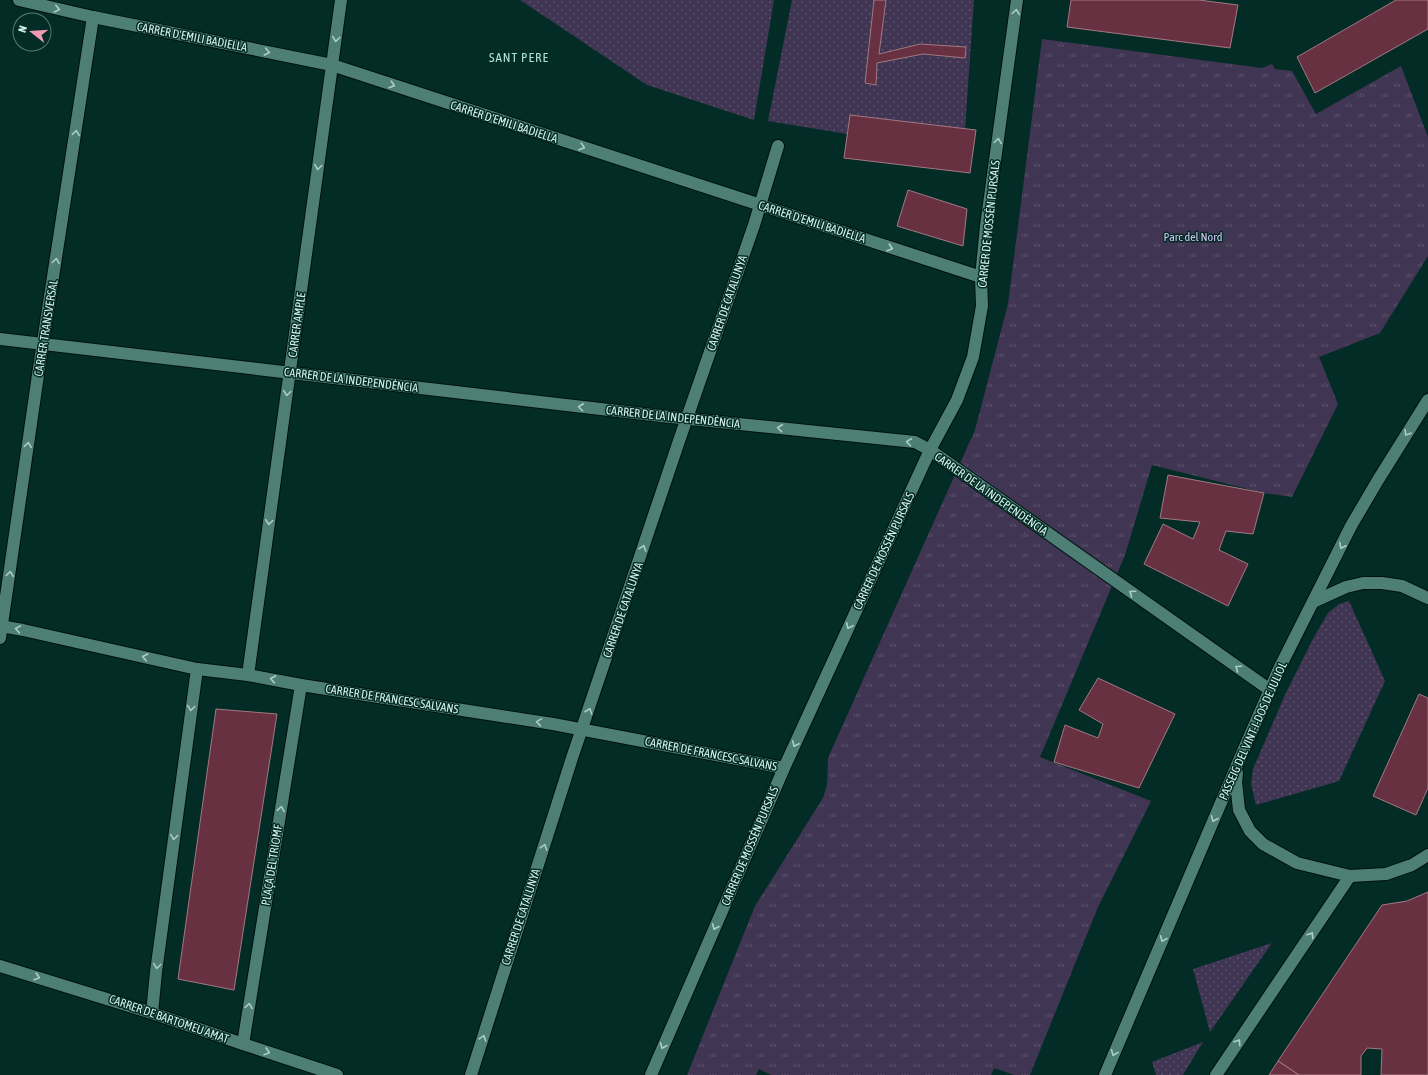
<svg xmlns="http://www.w3.org/2000/svg" width="1428" height="1075" font-family="'Asap Condensed',sans-serif">
<style>
.grass{fill:url(#grass-dots)}
.park{fill:url(#park-tufts)}
.building{fill:#673142;stroke:#a37883}
.lines{fill:none;stroke-linecap:round;stroke-linejoin:round}
.minor-casing{stroke:#00120f;stroke-width:14}
.minor{stroke:#4d7f76;stroke-width:12}
.oneway{stroke:#adcec8}
.labels{text-anchor:middle;stroke-width:3;stroke-linejoin:round;paint-order:stroke}
.street-label{font-size:12px;fill:#d6f0eb;stroke:#032c26}
.park-label{font-size:12px;fill:#d7c6f5;stroke:#032c26}
.neighbourhood-label{font-size:13px;letter-spacing:1px;fill:#ade1d7;stroke:#032c26}
</style>
<defs>
<pattern id="grass-dots" width="8" height="8" patternUnits="userSpaceOnUse"><rect width="8" height="8" fill="#403552"/><path d="M2 2h.1M6 6h.1" fill="none" stroke="#5b536b" stroke-width="1.8" stroke-linecap="round"/></pattern>
<pattern id="park-tufts" width="24" height="20" patternUnits="userSpaceOnUse"><rect width="24" height="20" fill="#403552"/><path d="M3 7l-1-3M5 7V3M7 7l1-3M15 17l-1-3M17 17v-4M19 17l1-3" fill="none" stroke="#5b536b"/></pattern>
</defs>
<rect width="100%" height="100%" fill="#032c26"/>
<g class="grass">
<polygon points="520,0 774,0 754,120 647,85"/>
<polygon points="792,0 974,0 965,129 850,115 847,134 768,121"/>
<polygon points="1349,601 1385,681 1339,781 1256,805 1251,784 1253,769 1285,695 1314,637 1328,613 1339,604"/>
<polygon points="1272,943 1210,1032 1193,969"/>
<polygon points="1203,1042 1183,1075 1156,1075 1152,1062"/>
</g>
<polygon class="park" points="1042,39 1262,68 1272,64 1275,69 1292,71 1316,114 1401,66 1428,137 1428,256 1380,333 1319,357 1338,404 1292,497 1264,493 1152,465 1125,555 1040,757 1151,801 1098,907 1030,1075 1014,1075 994,1068 991,1075 771,1075 759,1069 756,1075 687,1075 755,906 823,798 827,785 828,758 975,430 1008,304"/>
<g class="building">
<polygon points="874,0 886,0 879,54 920,44 966,47 965,58 923,54 877,63 876,85 865,83"/>
<polygon points="1071,0 1199,0 1238,5 1230,48 1067,27"/>
<polygon points="1396,0 1428,0 1428,29 1315,93 1297,57"/>
<polygon points="850,115 976,130 970,173 844,158"/>
<polygon points="908,190 967,209 963,246 897,226"/>
<polygon points="1168,475 1264,493 1253,534 1226,531 1219,550 1248,564 1228,606 1144,564 1163,524 1193,539 1200,522 1160,518"/>
<polygon points="1098,678 1175,714 1139,788 1054,762 1065,725 1098,738 1103,724 1079,710"/>
<polygon points="1419,694 1428,698 1428,788 1416,815 1373,796"/>
<polygon points="216,709 277,714 234,990 178,979"/>
<polygon points="1428,892 1428,1075 1381,1075 1382,1049 1367,1048 1361,1056 1361,1075 1299,1075 1278,1061 1382,905 1407,901"/>
<polygon points="1278,1061 1299,1075 1269,1075"/>
</g>
<g class="lines">
<g class="minor-casing">
<g id="minor">
<polyline points="19,0 93,17 332,65 981,277"/>
<polyline points="0,339 661,416 915,442 930,450 1270,690"/>
<polyline points="1313,602 1346,587 1363,583 1382,583 1402,586 1428,598"/>
<polyline points="0,626 23,630 197,669 248,675 301,685 553,724 784,768"/>
<polyline points="0,638 39,368 93,17"/>
<polyline points="248,675 341,0"/>
<polyline points="1237,773 1236,782 1239,810 1250,831 1263,844 1297,863 1350,876 1386,874 1412,865 1428,855"/>
<polyline points="0,966 152,1013 243,1044 337,1075"/>
<polyline points="152,1013 156,972 197,669"/>
<polyline points="243,1044 301,685"/>
<polyline points="471,1075 572,758 680,438 754,225 778,146"/>
<polyline points="651,1075 784,768 930,450 957,400 973,357 982,306 981,277 986,226 1017,0"/>
<polyline points="1105,1075 1240,758 1279,669 1351,526 1378,480 1428,400"/>
<polyline points="1216,1075 1350,876"/>
</g>
</g>
<use href="#minor" class="minor"/>
</g>
<defs><path id="oneway-chevron" d="M-2-3.5L2.5 0L-2 3.5" fill="none" stroke-width="1.6" stroke-linecap="round" stroke-linejoin="round"/></defs>
<g class="oneway">
<use href="#oneway-chevron" transform="translate(57 9) rotate(13)"/>
<use href="#oneway-chevron" transform="translate(1016 12) rotate(-82)"/>
<use href="#oneway-chevron" transform="translate(336 39) rotate(98)"/>
<use href="#oneway-chevron" transform="translate(267 52) rotate(11)"/>
<use href="#oneway-chevron" transform="translate(392 85) rotate(18)"/>
<use href="#oneway-chevron" transform="translate(76 133) rotate(-82)"/>
<use href="#oneway-chevron" transform="translate(998 141) rotate(-82)"/>
<use href="#oneway-chevron" transform="translate(582 147) rotate(18)"/>
<use href="#oneway-chevron" transform="translate(318 167) rotate(98)"/>
<use href="#oneway-chevron" transform="translate(890 248) rotate(18)"/>
<use href="#oneway-chevron" transform="translate(56 261) rotate(-82)"/>
<use href="#oneway-chevron" transform="translate(287 393) rotate(98)"/>
<use href="#oneway-chevron" transform="translate(581 407) rotate(-173)"/>
<use href="#oneway-chevron" transform="translate(780 428) rotate(-174)"/>
<use href="#oneway-chevron" transform="translate(1407 433) rotate(122)"/>
<use href="#oneway-chevron" transform="translate(909 442) rotate(-172)"/>
<use href="#oneway-chevron" transform="translate(28 445) rotate(-82)"/>
<use href="#oneway-chevron" transform="translate(269 522) rotate(98)"/>
<use href="#oneway-chevron" transform="translate(1342 546) rotate(117)"/>
<use href="#oneway-chevron" transform="translate(643 548) rotate(-71)"/>
<use href="#oneway-chevron" transform="translate(10 574) rotate(-82)"/>
<use href="#oneway-chevron" transform="translate(1132 593) rotate(-145)"/>
<use href="#oneway-chevron" transform="translate(849 626) rotate(115)"/>
<use href="#oneway-chevron" transform="translate(18 629) rotate(-170)"/>
<use href="#oneway-chevron" transform="translate(145 657) rotate(-167)"/>
<use href="#oneway-chevron" transform="translate(1238 668) rotate(-145)"/>
<use href="#oneway-chevron" transform="translate(273 679) rotate(-169)"/>
<use href="#oneway-chevron" transform="translate(191 708) rotate(98)"/>
<use href="#oneway-chevron" transform="translate(589 711) rotate(-71)"/>
<use href="#oneway-chevron" transform="translate(539 722) rotate(-171)"/>
<use href="#oneway-chevron" transform="translate(795 744) rotate(115)"/>
<use href="#oneway-chevron" transform="translate(281 809) rotate(-81)"/>
<use href="#oneway-chevron" transform="translate(1214 819) rotate(113)"/>
<use href="#oneway-chevron" transform="translate(174 837) rotate(98)"/>
<use href="#oneway-chevron" transform="translate(544 847) rotate(-72)"/>
<use href="#oneway-chevron" transform="translate(715 927) rotate(113)"/>
<use href="#oneway-chevron" transform="translate(1311 935) rotate(-56)"/>
<use href="#oneway-chevron" transform="translate(1163 939) rotate(113)"/>
<use href="#oneway-chevron" transform="translate(157 966) rotate(98)"/>
<use href="#oneway-chevron" transform="translate(37 977) rotate(17)"/>
<use href="#oneway-chevron" transform="translate(249 1006) rotate(-81)"/>
<use href="#oneway-chevron" transform="translate(483 1038) rotate(-72)"/>
<use href="#oneway-chevron" transform="translate(1238 1042) rotate(-56)"/>
<use href="#oneway-chevron" transform="translate(663 1046) rotate(113)"/>
<use href="#oneway-chevron" transform="translate(267 1052) rotate(18)"/>
<use href="#oneway-chevron" transform="translate(1114 1053) rotate(112)"/>
</g>
<g class="labels">
<g class="street-label">
<text transform="translate(192 37) rotate(11)" y="4">CARRER D'EMILI BADIELLA</text>
<text transform="translate(504 122) rotate(18)" y="4">CARRER D'EMILI BADIELLA</text>
<text transform="translate(812 222) rotate(18)" y="4">CARRER D'EMILI BADIELLA</text>
<text transform="translate(989 224) rotate(-84)" y="4">CARRER DE MOSSÈN PURSALS</text>
<text transform="translate(727 303) rotate(-71)" y="4">CARRER DE CATALUNYA</text>
<text transform="translate(297 325) rotate(-82)" y="4">CARRER AMPLE</text>
<text transform="translate(46 328) rotate(-81)" y="4">CARRER TRANSVERSAL</text>
<text transform="translate(351 380) rotate(7)" y="4">CARRER DE LA INDEPENDÈNCIA</text>
<text transform="translate(673 417) rotate(6)" y="4">CARRER DE LA INDEPENDÈNCIA</text>
<text transform="translate(991 494) rotate(35)" y="4">CARRER DE LA INDEPENDÈNCIA</text>
<text transform="translate(884 551) rotate(-65)" y="4">CARRER DE MOSSÈN PURSALS</text>
<text transform="translate(623 610) rotate(-71)" y="4">CARRER DE CATALUNYA</text>
<text transform="translate(392 699) rotate(9)" y="4">CARRER DE FRANCESC SALVANS</text>
<text transform="translate(1253 731) rotate(-66)" y="4">PASSEIG DEL VINT-I-DOS DE JULIOL</text>
<text transform="translate(711 754) rotate(11)" y="4">CARRER DE FRANCESC SALVANS</text>
<text transform="translate(750 846) rotate(-67)" y="4">CARRER DE MOSSÈN PURSALS</text>
<text transform="translate(272 865) rotate(-81)" y="4">PLAÇA DEL TRIOMF</text>
<text transform="translate(521 917) rotate(-72)" y="4">CARRER DE CATALUNYA</text>
<text transform="translate(169 1019) rotate(19)" y="4">CARRER DE BARTOMEU AMAT</text>
</g>
<g class="park-label">
<text x="1193" y="241">Parc del Nord</text>
</g>
<g class="neighbourhood-label">
<text x="519" y="62">SANT PERE</text>
</g>
</g>
<g transform="translate(32 32) rotate(287)"><circle r="19" fill="#032c26" stroke="#577a75"/>
<path d="M0-3L7 15L0 10L-7 15Z" fill="#f19ab3"/>
<text y="-6" font-size="11" font-weight="bold" text-anchor="middle" fill="#d6f0eb">N</text>
</g>
</svg>
